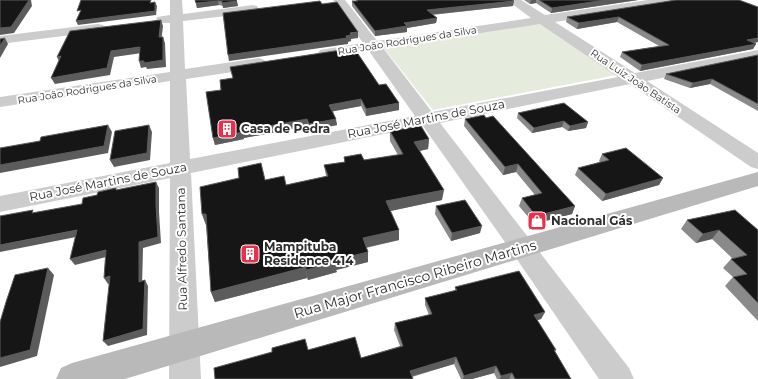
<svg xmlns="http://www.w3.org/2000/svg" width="758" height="379" font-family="Montserrat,sans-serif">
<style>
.green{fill:#e6ecdd}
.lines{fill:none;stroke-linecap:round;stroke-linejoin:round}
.minor{fill:#ccc;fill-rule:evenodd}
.secondary{fill:#b9b9b9;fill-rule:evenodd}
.wall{fill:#8a8a8a}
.shaded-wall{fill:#5c5c5c}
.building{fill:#161616;stroke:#5c5c5c}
.labels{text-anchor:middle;stroke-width:4;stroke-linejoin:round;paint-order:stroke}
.far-street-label{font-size:10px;fill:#2f2f2f;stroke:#fff}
.street-label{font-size:12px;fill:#2f2f2f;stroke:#fff}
.poi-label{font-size:12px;font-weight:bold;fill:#2f2f2f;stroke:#fff;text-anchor:start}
.near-street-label{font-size:14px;fill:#2f2f2f;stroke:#fff}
</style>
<rect width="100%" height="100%" fill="#fff"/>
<polygon class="green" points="542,21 622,74 433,110 382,46"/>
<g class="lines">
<g class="minor">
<path d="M170,0H182L183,14L253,5L257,6L259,9L257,12L253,13L183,21L185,69L259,58L264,60L267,63L264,66L259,68L186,79L190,159L415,116L369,51L325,57L320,56L318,53L320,50L363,43L333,0H345L377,41L531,18L507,0H521L545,15L648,0H678L676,3L672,4L555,22L635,73L758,50V58L647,81L758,153V169L751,167L630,84L440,123L629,368L634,379H599L514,255L423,126L191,173L201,379H169L170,178L0,212V196L170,163V81L0,107V97L170,72V23H157L156,20L157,17L170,15ZM540,24L618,77L432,112L383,48Z"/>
<polygon points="98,24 103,25 105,28 103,31 0,44 0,36"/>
</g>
<polygon class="secondary" points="758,172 758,186 125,379 56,379 61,368 72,363"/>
</g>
<g class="wall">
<polygon points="195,0 236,0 238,6 223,8 223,6 219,5 197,8"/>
<polygon points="356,0 512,0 513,6 432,15 437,18 436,23 407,28 407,32 375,36 352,6 352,1 356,1"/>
<polygon points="524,0 638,0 551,13 536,3 530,4"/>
<polygon points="676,0 758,42 754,43 756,44 753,49 640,71 620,57 622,52 659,46 617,22 577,29 566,22 567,17"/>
<polygon points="758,55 758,111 710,84 690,88 664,79 666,74"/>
<polygon points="379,85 399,103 399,110 366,116 361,106 333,111 337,125 310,131 308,126 244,138 244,139 215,145 213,138"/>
<polygon points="518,113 588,122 586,128 568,131 562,127 532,133 517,118"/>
<polygon points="465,119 575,206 572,214 534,224 519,206 522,198 535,195 516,172 503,175 464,126"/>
<polygon points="390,131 429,139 428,149 420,151 442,200 390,211 399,240 366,248 368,262 336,270 337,272 308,280 307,278 215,302 211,292 206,225 202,214 286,185 326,176 324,165 344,162 344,157 364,160 398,155 390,141"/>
<polygon points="602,154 663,178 659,185 602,201 575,175 578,168 600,162 599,161"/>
<polygon points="436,206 480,233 451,241 435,214"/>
<polygon points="687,220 758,230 758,321 725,286 733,277 723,268 731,259 733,259 712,239 696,243 681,229"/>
<polygon points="455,287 545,312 541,319 537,320 556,350 555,351 571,379 497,379 494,373 472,379 461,379 454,364 412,377 308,350 361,358 400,346 394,330 395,323 429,315 425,305 425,298 455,291"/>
</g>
<g class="shaded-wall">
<polygon points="29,0 31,0 32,6 14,33 0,35 0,28"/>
<polygon points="531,0 536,0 536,3 530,4"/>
<polygon points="605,0 638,0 551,13 552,8"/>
<polygon points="218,1 219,5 197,8 196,3"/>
<polygon points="237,1 238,6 223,8 222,3"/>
<polygon points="514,1 513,6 427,15 427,10"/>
<polygon points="155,2 157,6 156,15 78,25 76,21"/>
<polygon points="619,17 617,22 577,29 579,23"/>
<polygon points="437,18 436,23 407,28 407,32 375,36 375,31 404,23"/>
<polygon points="161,20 163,26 161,43 159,37"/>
<polygon points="358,32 358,38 351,39 351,41 348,42 348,44 229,61 228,55"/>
<polygon points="163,37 165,43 166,67 147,69 146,67 141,68 139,61"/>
<polygon points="5,38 8,44 0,58 0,46"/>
<polygon points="758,38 758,42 743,45 747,40"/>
<polygon points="756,44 753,49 640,71 642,65"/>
<polygon points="140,47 142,53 114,57 110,75 55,84 51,78 111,51"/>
<polygon points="61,56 60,63 57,57"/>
<polygon points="712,79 710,84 690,88 693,83"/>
<polygon points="361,99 361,106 330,112 329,105"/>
<polygon points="399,103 399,110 366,116 366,109"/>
<polygon points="307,119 308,126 244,138 242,131"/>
<polygon points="336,119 337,125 310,131 309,124"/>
<polygon points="564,121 562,127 532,133 534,128"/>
<polygon points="588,122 586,128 568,131 570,126"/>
<polygon points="108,125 112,132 108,153 0,173 0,165"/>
<polygon points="149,125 152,132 150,160 114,167 110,160"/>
<polygon points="243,132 244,139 215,145 213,138"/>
<polygon points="429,139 428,149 414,152 414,142"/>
<polygon points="518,164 516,172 503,175 505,167"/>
<polygon points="663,178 659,185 602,201 606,194"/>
<polygon points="156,182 159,188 159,212 161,243 143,248 142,288 139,282 139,242 156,206"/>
<polygon points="444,190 442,200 386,212 386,201"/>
<polygon points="575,206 572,214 534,224 536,216"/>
<polygon points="202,214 206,214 206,225"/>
<polygon points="482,226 480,233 451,241 452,233"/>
<polygon points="77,230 81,236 0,252 0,245"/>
<polygon points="399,230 399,240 363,248 363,238"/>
<polygon points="719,230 712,239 696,243 703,234"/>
<polygon points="106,250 110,256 75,265 70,259"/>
<polygon points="368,252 368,262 336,270 337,272 308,280 306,270 335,260"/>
<polygon points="306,267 307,278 215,302 211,292"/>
<polygon points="48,268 54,275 37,356 0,367 0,358"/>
<polygon points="110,276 114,282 108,284 104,278"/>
<polygon points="145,280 148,286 147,335 108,346 103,341"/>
<polygon points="545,312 541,319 531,322 534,315"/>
<polygon points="456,357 454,364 409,377 410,371"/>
<polygon points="496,366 494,373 472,379 463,379 464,376"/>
<polygon points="512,373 509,379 500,379 501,376"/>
</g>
<g class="building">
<polygon points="0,0 29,0 11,27 0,28"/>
<polygon points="81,0 151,0 150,3 155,2 155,11 76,21 81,10 77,11"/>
<polygon points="195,0 236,0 237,1 222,3 222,1 218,1 196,3"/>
<polygon points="357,0 512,0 514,1 427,10 437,18 404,23 407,26 375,31 352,1 358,1"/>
<polygon points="539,0 605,0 552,8"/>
<polygon points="676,0 739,0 758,7 758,38 747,40 756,44 642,65 622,52 669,45 619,17 579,23 567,17"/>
<polygon points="320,1 322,4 337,2 358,32 350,33 351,35 346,36 347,38 228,55 223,13"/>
<polygon points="161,20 159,37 163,37 163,60 144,63 144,61 139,61 140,47 111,51 107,68 51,78 61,56 57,57 70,31"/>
<polygon points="5,38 0,46 0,39"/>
<polygon points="354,48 379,85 386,84 399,103 366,109 361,99 329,105 336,119 309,124 307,119 242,131 243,132 213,138 206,92 221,90 220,80 233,78 230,67"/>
<polygon points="758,55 758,104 712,79 693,83 666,74"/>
<polygon points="564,103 588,122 570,126 564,121 534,128 518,113"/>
<polygon points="484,115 486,118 493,116 575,206 536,216 522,198 542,193 518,164 505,167 465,119"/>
<polygon points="108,125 104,146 0,165 0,148 40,141 41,137"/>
<polygon points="149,125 147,153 110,160 115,131"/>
<polygon points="421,126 429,139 414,142 444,190 386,201 399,230 363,238 368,252 335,260 336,262 306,270 306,267 211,292 206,214 202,214 200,187 239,178 238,168 261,163 265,180 284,176 286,185 328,176 324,165 345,162 344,157 361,154 364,160 403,154 390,131"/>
<polygon points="626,148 663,178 606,194 578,168 609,160 602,154"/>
<polygon points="156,182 156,206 158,237 139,242 139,282 145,280 143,329 103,341 110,276 104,278 106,250 70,259 77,230 0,245 0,216 33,210 32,213 82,204 83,198 97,195 98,192 116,188 116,190"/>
<polygon points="465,200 482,226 452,233 436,206"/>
<polygon points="735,210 758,230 758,303 733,277 747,274 731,259 747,255 719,230 703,234 687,220"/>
<polygon points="48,268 30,350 0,358 0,322 6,302 15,275"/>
<polygon points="519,271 545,312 534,315 556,350 554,350 571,379 515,379 512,373 501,376 496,366 464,376 456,357 410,371 413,379 215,379 214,368 272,352 272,348 305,339 308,350 355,337 361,358 403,346 395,323 432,314 425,298 457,290 455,287"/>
</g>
<defs>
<g id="building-square" transform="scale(1)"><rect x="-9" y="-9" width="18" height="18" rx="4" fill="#e7304c" stroke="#fff"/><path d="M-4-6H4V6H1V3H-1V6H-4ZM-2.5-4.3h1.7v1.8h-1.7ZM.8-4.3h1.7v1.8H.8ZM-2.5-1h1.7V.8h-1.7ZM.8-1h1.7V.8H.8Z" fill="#fff"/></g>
<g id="shop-square" transform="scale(1)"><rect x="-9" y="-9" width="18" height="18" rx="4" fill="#e7304c" stroke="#fff"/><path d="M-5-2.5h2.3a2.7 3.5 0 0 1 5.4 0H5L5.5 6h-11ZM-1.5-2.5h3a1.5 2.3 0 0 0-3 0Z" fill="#fff"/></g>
</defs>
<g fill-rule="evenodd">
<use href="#building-square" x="227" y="129"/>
<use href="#shop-square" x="537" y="221"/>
<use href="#building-square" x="250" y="254"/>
</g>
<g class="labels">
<g class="far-street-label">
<text transform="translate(407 40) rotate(-9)" y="4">Rua João Rodrigues da Silva</text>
<text transform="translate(636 81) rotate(34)" y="4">Rua Luiz João Batista</text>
<text transform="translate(87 89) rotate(-9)" y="4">Rua João Rodrigues da Silva</text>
</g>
<g class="street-label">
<text transform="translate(426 119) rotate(-11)" y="4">Rua José Martins de Souza</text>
<text transform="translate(108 182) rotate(-11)" y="4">Rua José Martins de Souza</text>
<text transform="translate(182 249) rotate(-91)" y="4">Rua Alfredo Santana</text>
</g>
<g class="poi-label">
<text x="241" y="133">Casa de Pedra</text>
<text x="551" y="225">Nacional Gás</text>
<text x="264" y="251">Mampituba<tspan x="264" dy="14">Residence 414</tspan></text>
</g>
<g class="near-street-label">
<text transform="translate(415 279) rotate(-16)" y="5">Rua Major Francisco Ribeiro Martins</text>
</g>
</g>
</svg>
